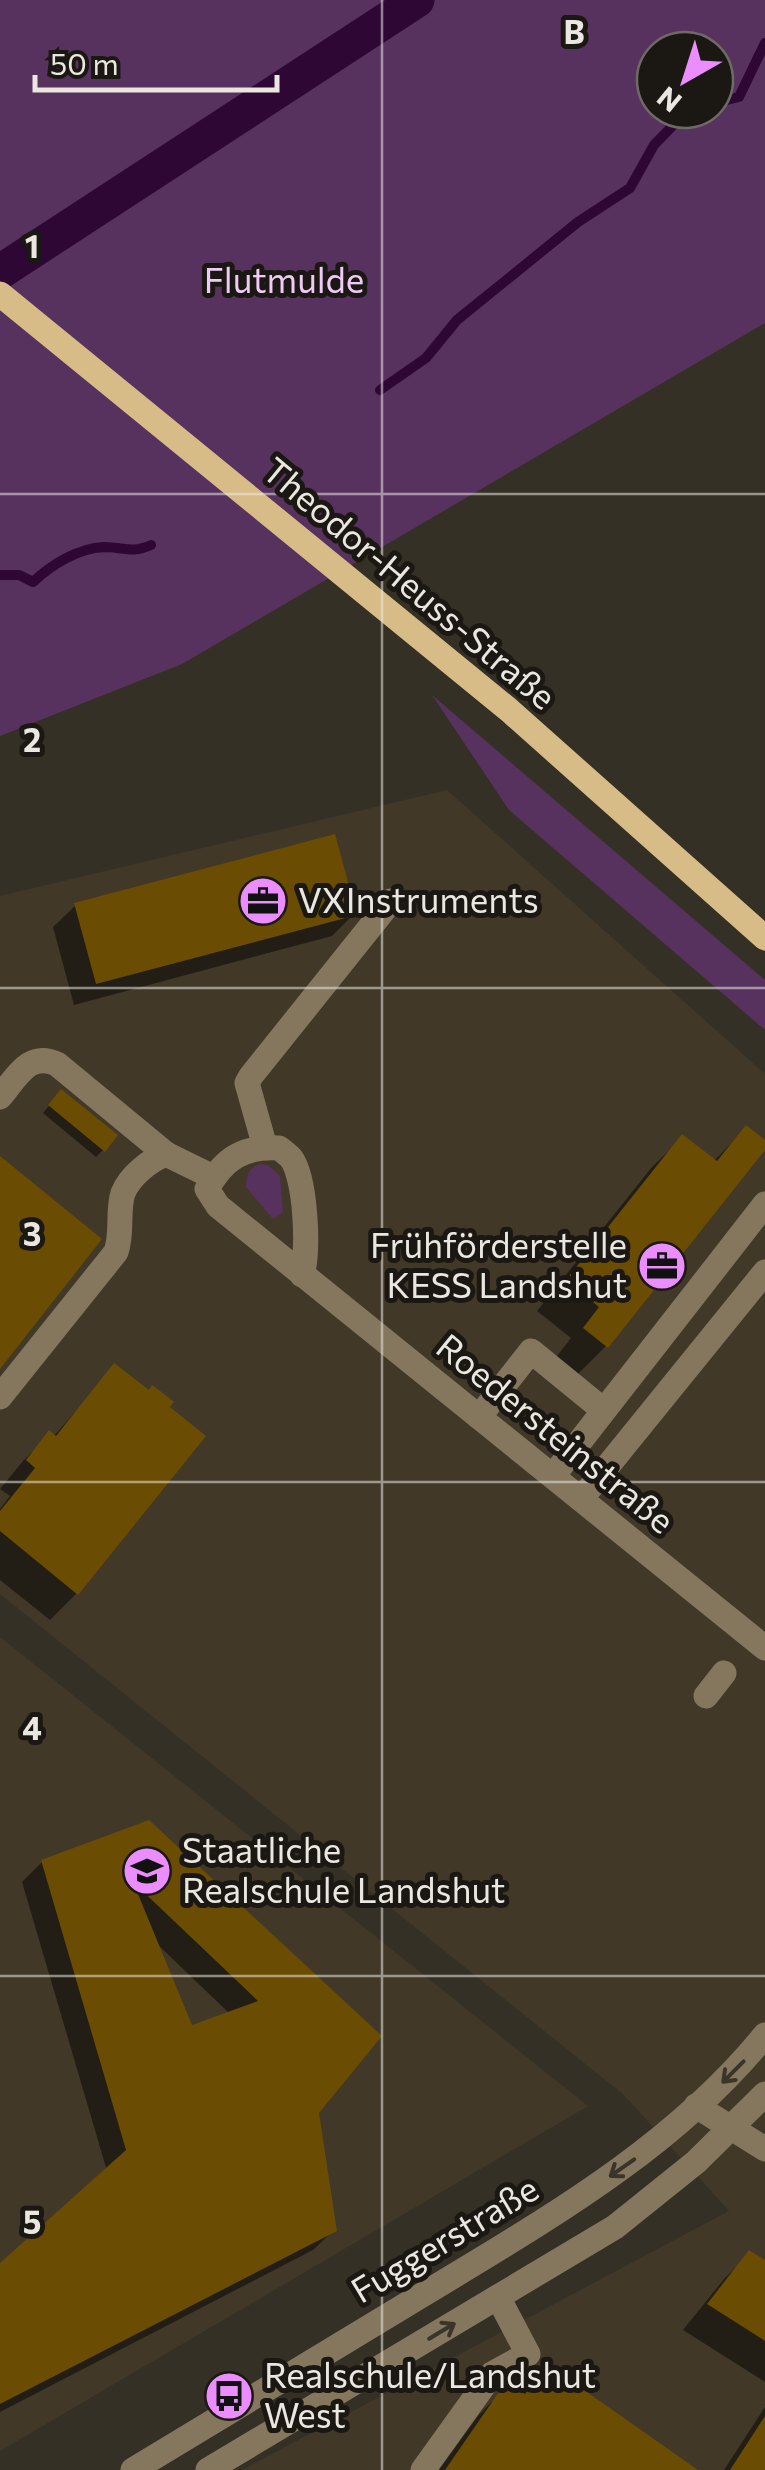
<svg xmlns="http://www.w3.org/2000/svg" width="765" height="2470" font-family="Commissioner,sans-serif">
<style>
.built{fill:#413828}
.green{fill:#57325e;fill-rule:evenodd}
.shadow{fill:#0007;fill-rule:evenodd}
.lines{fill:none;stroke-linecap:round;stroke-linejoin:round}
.stream{stroke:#2e0734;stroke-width:10}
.canal{stroke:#2e0734;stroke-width:35}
.building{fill:#6a4d02;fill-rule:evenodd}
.minor{stroke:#84775e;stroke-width:25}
.major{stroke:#d8bc87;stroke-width:25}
.oneway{stroke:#3a342a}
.grid{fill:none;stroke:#eae7e0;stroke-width:2.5;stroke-opacity:0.55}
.labels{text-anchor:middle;stroke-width:10;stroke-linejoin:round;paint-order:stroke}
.park-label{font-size:35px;fill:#efcaf6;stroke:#1b1814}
.street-label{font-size:35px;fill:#eae7e0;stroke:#1b1814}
.poi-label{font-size:35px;fill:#eae7e0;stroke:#1b1814;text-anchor:start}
.grid-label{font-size:32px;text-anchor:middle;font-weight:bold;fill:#eae7e0;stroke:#1b1814;stroke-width:10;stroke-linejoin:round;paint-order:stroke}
</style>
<rect width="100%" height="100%" fill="#353026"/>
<g class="built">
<polygon points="447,790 765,1074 765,2470 242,2470 729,2211 624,2095 0,1594 0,896"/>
<polygon points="0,1637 588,2106 0,2451"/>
</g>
<g class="green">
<path d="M0,0H765V323L182,664L0,736ZM655,50H715V110H655Z"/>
<polygon points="432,695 765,980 765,1030 509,810"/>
<path d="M260,1164L268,1165L280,1176L283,1212L273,1219L246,1187C246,1175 249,1168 260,1164Z"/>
</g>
<g class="shadow">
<polygon points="75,906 354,914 332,936 74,1005 53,927"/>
<polygon points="55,1099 103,1150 96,1157 43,1113"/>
<polygon points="746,1128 765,1143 765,1146 606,1346 576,1376 554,1360 571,1338 537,1311 652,1167 683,1137 714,1161"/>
<polygon points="115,1367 77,1593 50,1620 0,1580 0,1509 10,1496 0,1489 23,1461 50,1434 53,1437"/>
<path d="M149,1823L378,2036L316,2112L334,2230L313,2250L0,2412V2267L107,2171L22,1882L42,1862ZM155,1942L230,2014L190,2028Z"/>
<polygon points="750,2253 765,2263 765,2382 683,2330 724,2279"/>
<polygon points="547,2367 684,2470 439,2470 478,2416 505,2388 520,2394"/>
<polygon points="765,2407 765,2470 724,2470"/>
</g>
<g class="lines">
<g class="stream">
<polyline points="715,103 739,97 765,43"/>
<polyline points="380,390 426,358 457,320 578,222 630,188 654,145 688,110"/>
<path d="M0,575H19L33,582C51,565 78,548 104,547C125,547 130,554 151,545"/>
</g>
<polyline class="canal" points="0,272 417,0"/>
</g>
<g class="building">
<polygon points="335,834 357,915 96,984 74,903"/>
<polygon points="61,1089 118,1135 105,1152 48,1105"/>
<polygon points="746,1125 765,1140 765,1150 608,1348 583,1328 599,1307 566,1280 682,1134 717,1161"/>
<polygon points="0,1156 102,1239 0,1369"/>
<polygon points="114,1363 149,1390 152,1385 164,1394 174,1402 170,1407 206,1436 78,1595 0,1531 0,1511 35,1468 26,1460 49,1430 56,1436"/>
<path d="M149,1820L382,2036L319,2113L337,2231L0,2404V2263L126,2150L41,1860ZM133,1882L258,2001L192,2025Z"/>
<polygon points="749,2250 765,2260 765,2341 707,2304"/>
<polygon points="547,2364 698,2470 445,2470 503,2386 509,2383 525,2394"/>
<polygon points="765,2416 765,2470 730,2470"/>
</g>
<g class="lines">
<g class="minor">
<path d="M0,1097C17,1077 29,1051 57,1064L166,1154"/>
<polyline points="265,1147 247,1083 251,1076 391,901"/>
<path d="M302,1275C309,1251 306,1178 291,1158C287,1154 283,1151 279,1148C244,1146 224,1158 207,1189L218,1206L765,1648"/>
<path d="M0,1397L116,1252C123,1233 117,1211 123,1193C130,1176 150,1160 166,1154L213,1177"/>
<polyline points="479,1417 531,1351 602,1409"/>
<polyline points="553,1476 765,1204"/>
<polyline points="581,1499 765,1272"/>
<polyline points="706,1696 724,1673"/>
<polyline points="696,2106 765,2149"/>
<path d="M133,2470C231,2411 329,2351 427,2292C549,2218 674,2147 765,2035"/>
<polyline points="208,2470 615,2227 696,2162 765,2094"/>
<polyline points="423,2470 492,2374 528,2354 498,2297"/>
</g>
<polyline class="major" points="0,294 509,710 765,938"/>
</g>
<defs><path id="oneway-shaft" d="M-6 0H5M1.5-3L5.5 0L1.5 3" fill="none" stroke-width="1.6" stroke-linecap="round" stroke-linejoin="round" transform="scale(2.5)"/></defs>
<g class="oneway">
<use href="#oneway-shaft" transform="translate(733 2072) rotate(135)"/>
<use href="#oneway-shaft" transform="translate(622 2168) rotate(145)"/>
<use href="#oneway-shaft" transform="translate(442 2331) rotate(-31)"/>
</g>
<path class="grid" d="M382,0V2470M0,494H765M0,988H765M0,1482H765M0,1976H765"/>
<defs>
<g id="office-disc" transform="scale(2.5)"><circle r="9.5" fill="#eb8dfc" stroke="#1b1814"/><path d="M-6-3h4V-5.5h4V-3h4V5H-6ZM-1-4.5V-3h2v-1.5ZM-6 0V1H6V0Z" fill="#111"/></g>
<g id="school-disc" transform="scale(2.5)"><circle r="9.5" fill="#eb8dfc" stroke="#1b1814"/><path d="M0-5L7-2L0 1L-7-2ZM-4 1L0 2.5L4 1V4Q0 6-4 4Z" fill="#111"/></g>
<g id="bus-disc" transform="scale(2.5)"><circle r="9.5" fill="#eb8dfc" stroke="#1b1814"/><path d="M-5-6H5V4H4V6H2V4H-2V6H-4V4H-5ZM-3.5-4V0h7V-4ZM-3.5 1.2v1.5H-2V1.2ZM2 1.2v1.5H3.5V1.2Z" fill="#111"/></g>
</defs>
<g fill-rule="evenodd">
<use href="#office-disc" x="263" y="901"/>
<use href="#office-disc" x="662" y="1266"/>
<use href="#school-disc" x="147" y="1871"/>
<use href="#bus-disc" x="229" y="2396"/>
</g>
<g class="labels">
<g class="park-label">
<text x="284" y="293">Flutmulde</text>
</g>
<g class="street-label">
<text transform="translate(409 584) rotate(40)" y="12">Theodor-Heuss-Straße</text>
<text transform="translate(555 1434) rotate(39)" y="12">Roedersteinstraße</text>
<text transform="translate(445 2240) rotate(-31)" y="12">Fuggerstraße</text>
</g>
<g class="poi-label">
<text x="298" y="913">VXInstruments</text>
<text x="627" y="1258" text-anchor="end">Frühförderstelle<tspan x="627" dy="40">KESS Landshut</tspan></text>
<text x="182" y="1863">Staatliche<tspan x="182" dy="40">Realschule Landshut</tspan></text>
<text x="264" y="2388">Realschule/Landshut<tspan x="264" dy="40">West</tspan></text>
</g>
</g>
<g class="grid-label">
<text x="574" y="44">B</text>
<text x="32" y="258">1</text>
<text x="32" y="752">2</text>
<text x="32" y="1246">3</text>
<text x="32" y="1740">4</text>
<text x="32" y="2234">5</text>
</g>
<g transform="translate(685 80) rotate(219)"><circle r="48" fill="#1b1814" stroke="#6e6b66" stroke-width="2.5"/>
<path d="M0-8L18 38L0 25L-18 38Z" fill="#eb8dfc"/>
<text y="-15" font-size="28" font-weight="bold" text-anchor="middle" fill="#eae7e0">N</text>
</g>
<path d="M35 75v15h242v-15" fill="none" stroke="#eae7e0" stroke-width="5"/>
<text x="50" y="75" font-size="30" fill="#eae7e0" stroke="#1b1814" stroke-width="8" paint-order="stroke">50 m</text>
</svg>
